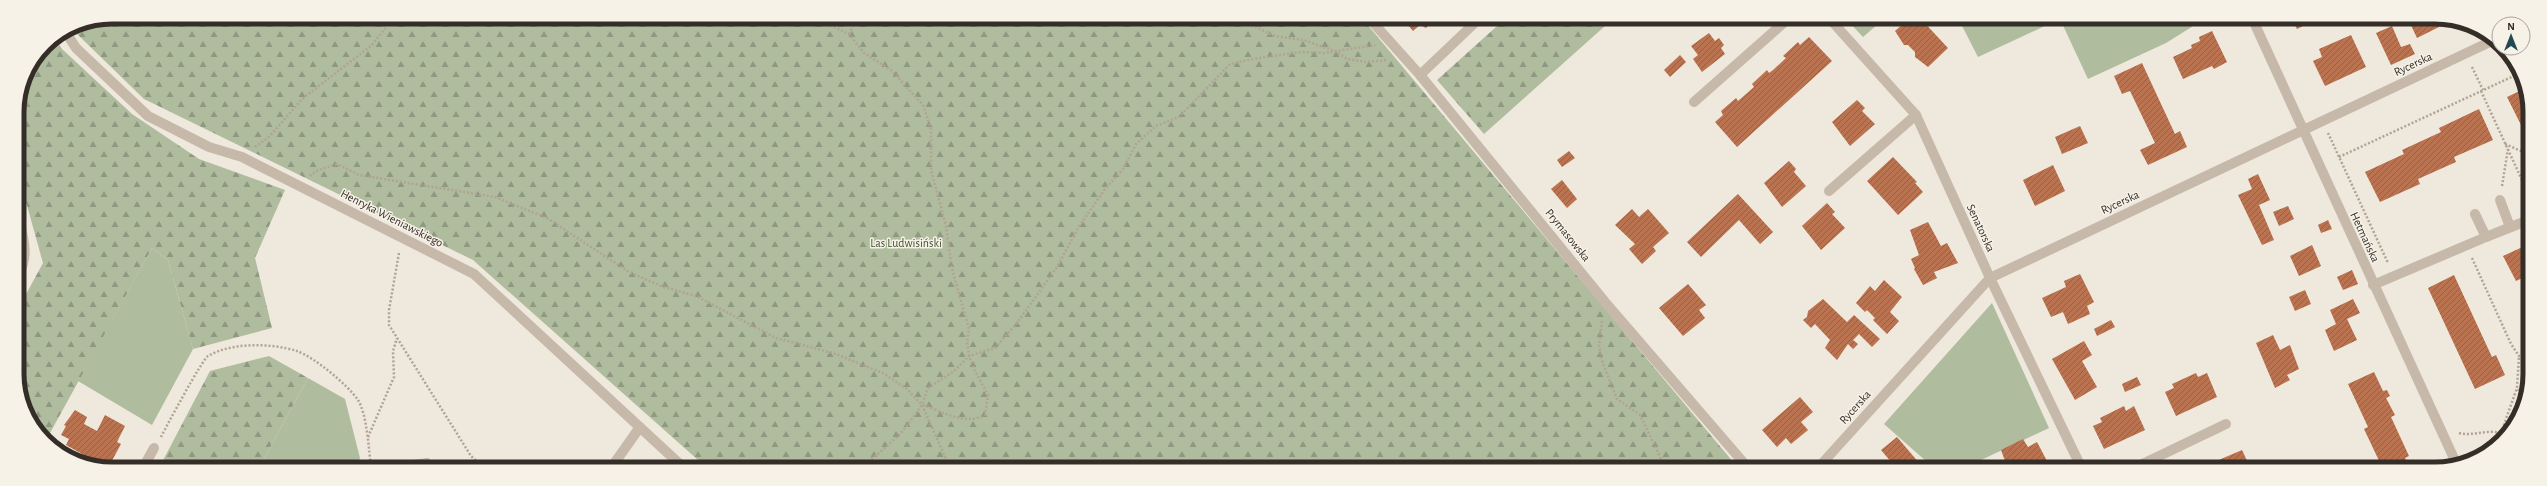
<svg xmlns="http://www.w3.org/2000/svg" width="2547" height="486" font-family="'Alegreya Sans',sans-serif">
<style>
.grass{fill:#afbc9e}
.forest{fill:url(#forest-firs)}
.building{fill:url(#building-hatch)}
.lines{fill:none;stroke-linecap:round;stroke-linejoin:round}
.path{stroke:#b1a394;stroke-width:2.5;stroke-dasharray:2 2;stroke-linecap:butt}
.minor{stroke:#c6b9aa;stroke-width:10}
.labels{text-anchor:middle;stroke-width:3;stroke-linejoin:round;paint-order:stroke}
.street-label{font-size:12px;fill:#342d28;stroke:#f7f2e8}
.park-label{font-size:12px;fill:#41502f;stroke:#f7f2e8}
.rim{fill:none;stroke:#342d28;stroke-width:5}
</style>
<defs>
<pattern id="forest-firs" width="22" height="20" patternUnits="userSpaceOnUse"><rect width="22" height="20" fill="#afbc9e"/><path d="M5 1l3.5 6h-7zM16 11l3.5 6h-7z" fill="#8f9981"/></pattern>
<pattern id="building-hatch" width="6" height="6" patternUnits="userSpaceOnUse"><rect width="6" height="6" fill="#b97351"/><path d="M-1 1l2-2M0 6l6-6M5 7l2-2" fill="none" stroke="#975f43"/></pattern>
</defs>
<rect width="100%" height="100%" fill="#efe8dc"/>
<g class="grass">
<polygon points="1845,18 1885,18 1863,37"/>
<polygon points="1958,18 2206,18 2166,43 2088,79 2060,19 1978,57"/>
<polygon points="152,248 168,260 193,349 152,425 78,381"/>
<polygon points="1992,303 2049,428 1962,469 1935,469 1884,424"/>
<polygon points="308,378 345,399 360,458 355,468 259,468"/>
<polygon points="428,458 442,468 386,468 388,463"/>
</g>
<g class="forest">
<polygon points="112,17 1361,17 1739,469 707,468 473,260 144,99 76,33 72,27"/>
<polygon points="1506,18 1614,18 1484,134 1437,80"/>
<path d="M55,38L62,49L132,114L199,159L285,190L255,258L272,328L193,349L168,260L152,248L45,442L19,393L18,309L43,263L21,184L17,181C17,132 9,69 55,38Z"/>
<polygon points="269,356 308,378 259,468 159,468 210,371"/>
</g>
<g class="building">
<polygon points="1401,17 1428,17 1429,25 1426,28 1420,25 1413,31"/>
<polygon points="1910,18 1920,18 1948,48 1928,67 1915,57 1915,52 1908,45 1904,45 1895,31"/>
<polygon points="2291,18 2319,18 2297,29"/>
<polygon points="2399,18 2435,18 2439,27 2417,38 2408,19 2401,22"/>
<polygon points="2392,26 2401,47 2410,44 2415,54 2391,65 2376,33"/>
<polygon points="2212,31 2227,62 2214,69 2212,66 2183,79 2173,57 2192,48 2191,45 2200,41 2199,37"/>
<polygon points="1709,33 1715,41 1719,38 1724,45 1721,48 1725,54 1702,72 1693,59 1698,55 1691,46"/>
<polygon points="2351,35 2366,67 2325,86 2313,61 2322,57 2319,49"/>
<polygon points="1809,37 1832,61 1737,147 1715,122 1723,115 1721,111 1736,98 1738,101 1754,87 1752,84 1767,70 1769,73 1773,70 1786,58 1783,56 1798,42 1800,45"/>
<polygon points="1680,55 1686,62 1670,77 1664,70"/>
<polygon points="2142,63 2175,134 2180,131 2187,147 2148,165 2140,150 2155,143 2130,91 2122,94 2114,76"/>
<polygon points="2526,88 2528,93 2528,124 2522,127 2507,97"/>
<polygon points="1857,100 1865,108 1862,111 1875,124 1850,146 1832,122"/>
<polygon points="2479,109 2493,140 2454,157 2456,162 2418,179 2420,184 2380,202 2365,172 2404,154 2402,150 2441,132 2439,128"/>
<polygon points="2080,126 2088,143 2062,154 2055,137"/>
<polygon points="1569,151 1575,158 1562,167 1557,160"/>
<polygon points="1893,157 1917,182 1915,183 1923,192 1898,215 1867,181"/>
<polygon points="1789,161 1796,169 1794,172 1806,186 1782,207 1764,183"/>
<polygon points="2053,165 2065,191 2035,206 2023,180"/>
<polygon points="2258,174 2270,200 2259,205 2274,240 2262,245 2238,195 2252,189 2248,179"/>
<polygon points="1562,180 1577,199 1567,208 1551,189"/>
<polygon points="1738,194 1773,232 1760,244 1739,220 1701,257 1687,242"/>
<polygon points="1827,203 1835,212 1832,214 1845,228 1821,250 1802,226"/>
<polygon points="2288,206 2294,219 2279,226 2273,212"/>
<polygon points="1632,209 1639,217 1648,209 1669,233 1653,247 1656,251 1642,264 1629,249 1635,244 1615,225"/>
<polygon points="2328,220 2332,229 2321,233 2318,225"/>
<polygon points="1928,222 1941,246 1947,243 1958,263 1934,272 1937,278 1923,285 1914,269 1915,268 1911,259 1919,255 1910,230"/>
<polygon points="2529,244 2529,275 2516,281 2503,256"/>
<polygon points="2312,245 2321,266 2299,276 2290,256"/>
<polygon points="2352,270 2358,284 2343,290 2337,277"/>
<polygon points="2080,274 2094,302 2087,306 2090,314 2068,324 2063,312 2051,317 2042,298 2066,287 2064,281"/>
<polygon points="2454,275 2492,357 2496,355 2505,375 2475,389 2428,288"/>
<polygon points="1884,280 1902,297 1890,312 1899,321 1887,334 1873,320 1875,318 1867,310 1865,312 1856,303 1870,286 1875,291"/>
<polygon points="1688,284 1706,305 1699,310 1705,318 1683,336 1659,308"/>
<polygon points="2305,290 2311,304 2295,311 2289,297"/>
<polygon points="1823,299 1847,322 1854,315 1880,339 1872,347 1859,334 1853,340 1858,344 1853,349 1848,344 1837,360 1825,348 1830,340 1815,324 1811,328 1803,320 1807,317 1808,311"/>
<polygon points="2353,299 2360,313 2347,319 2357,340 2334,351 2325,330 2336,324 2330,310"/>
<polygon points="2111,320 2115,327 2097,336 2094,329"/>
<polygon points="2273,335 2280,350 2290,345 2299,369 2287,375 2290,380 2275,388 2256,343"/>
<polygon points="2084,341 2092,355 2082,361 2097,387 2075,400 2052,359"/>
<polygon points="2374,372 2383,391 2387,390 2390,396 2386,398 2395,415 2391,417 2409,456 2405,458 2410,469 2376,469 2382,467 2364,429 2368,427 2348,384"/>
<polygon points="2196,373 2198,377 2207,373 2217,397 2176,416 2165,392 2174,388 2172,384"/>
<polygon points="2137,377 2141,385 2125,392 2122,384"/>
<polygon points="1800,397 1813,412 1801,422 1808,430 1791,444 1786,438 1777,447 1762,430"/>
<polygon points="2124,406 2126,411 2134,406 2145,430 2104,449 2093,426 2102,422 2100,418"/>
<polygon points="75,410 87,417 84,424 97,431 105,415 125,426 117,442 121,444 108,468 104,466 99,468 81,459 84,455 66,445 69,439 61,435 66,426 64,425"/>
<polygon points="1897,437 1920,464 1915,469 1897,469 1881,450"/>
<polygon points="2023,439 2028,447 2037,442 2047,461 2038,466 2035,460 2025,465 2027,469 2008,469 2001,450"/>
<polygon points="2242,450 2251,469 2201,469 2221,459"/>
</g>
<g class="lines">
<g class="path">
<path d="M812,17L849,34L864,53L891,70L923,105L931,129V170L946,226L952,269L969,329L967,342L969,356L974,369L988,395L985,415C964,426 942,411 923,405"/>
<polyline points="1233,17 1275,36 1303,40 1335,51 1347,59 1366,62 1387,60"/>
<polyline points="849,34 857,17"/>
<polyline points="2472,67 2483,90"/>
<polyline points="2481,91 2528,193"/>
<polyline points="2328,133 2388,263"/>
<polyline points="2505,144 2528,154"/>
<polyline points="255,147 269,137 302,99 372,45 394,17"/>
<polyline points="2339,157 2518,74"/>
<polyline points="310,176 316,171 337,164 359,175 495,197 547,218 629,272 661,286 696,296 776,338 833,353 883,373 907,389 922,405 950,468"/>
<polyline points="2502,186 2508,149"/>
<polyline points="399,253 389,310 389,325 471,456 484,468"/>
<polyline points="2472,258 2511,344 2519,356 2529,351"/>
<polyline points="1602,321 1599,346 1603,364 1617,399 1640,415 1666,469"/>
<polyline points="2518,389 2524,402"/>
<path d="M2459,433C2475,437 2490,427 2506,435"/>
<polyline points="2501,433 2517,388 2519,356"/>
<path d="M161,437C167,425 202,360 208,356C232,342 271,343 297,351C314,357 348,385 358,400C367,414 369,451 371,468"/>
<polyline points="368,437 394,377 393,351 397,338"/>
<polyline points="858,468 877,455 902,432 922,405 928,388 953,372 969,356 995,348 1017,323 1057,267 1078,228 1105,189 1123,169 1136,144 1156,126 1179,117 1230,64 1253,59 1301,52 1324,53 1375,45"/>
</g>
<g class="minor">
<polyline points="1368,17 1420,75 1605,302 1749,469"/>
<polyline points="1829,18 1916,115 1990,278 2082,469"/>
<polyline points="2252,18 2457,465"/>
<polyline points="65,31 76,48 148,116 209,147 242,157 474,274 684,468"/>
<polyline points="1420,75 1481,17"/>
<polyline points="1694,102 1789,18"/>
<polyline points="1829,191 1916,115"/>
<polyline points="2500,200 2510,227"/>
<path d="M18,216C23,237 30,255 18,276"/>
<polyline points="2486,237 2526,221"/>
<polyline points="2373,285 2486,237 2475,214"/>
<polyline points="143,468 154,448"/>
<polyline points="611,468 640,427"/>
<polyline points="1817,469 1990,278 2494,40"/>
<polyline points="2132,469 2226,424"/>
</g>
</g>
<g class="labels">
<g class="street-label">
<text transform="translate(2413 64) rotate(-25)" y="4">Rycerska</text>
<text transform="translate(2120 202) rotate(-25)" y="4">Rycerska</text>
<text transform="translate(392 218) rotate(27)" y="4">Henryka Wieniawskiego</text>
<text transform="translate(1981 228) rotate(65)" y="4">Senatorska</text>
<text transform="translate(1568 235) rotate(51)" y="4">Prymasowska</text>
<text transform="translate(2365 237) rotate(65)" y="4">Hetmańska</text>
<text transform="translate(1855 407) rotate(-48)" y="4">Rycerska</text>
</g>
<g class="park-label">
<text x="906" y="247">Las Ludwisiński</text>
</g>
</g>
<path d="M0 0H2547V486H0ZM112 24H2435A88 88 0 0 1 2523 112V374A88 88 0 0 1 2435 462H112A88 88 0 0 1 24 374V112A88 88 0 0 1 112 24Z" fill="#f7f2e8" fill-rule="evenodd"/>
<path class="rim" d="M112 24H2435A88 88 0 0 1 2523 112V374A88 88 0 0 1 2435 462H112A88 88 0 0 1 24 374V112A88 88 0 0 1 112 24Z"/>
<g transform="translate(2511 36)"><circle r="19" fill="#f7f2e8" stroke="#a9a39b"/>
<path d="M0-3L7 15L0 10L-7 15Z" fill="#224a51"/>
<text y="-6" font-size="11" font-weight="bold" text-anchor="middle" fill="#342d28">N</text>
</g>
</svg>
